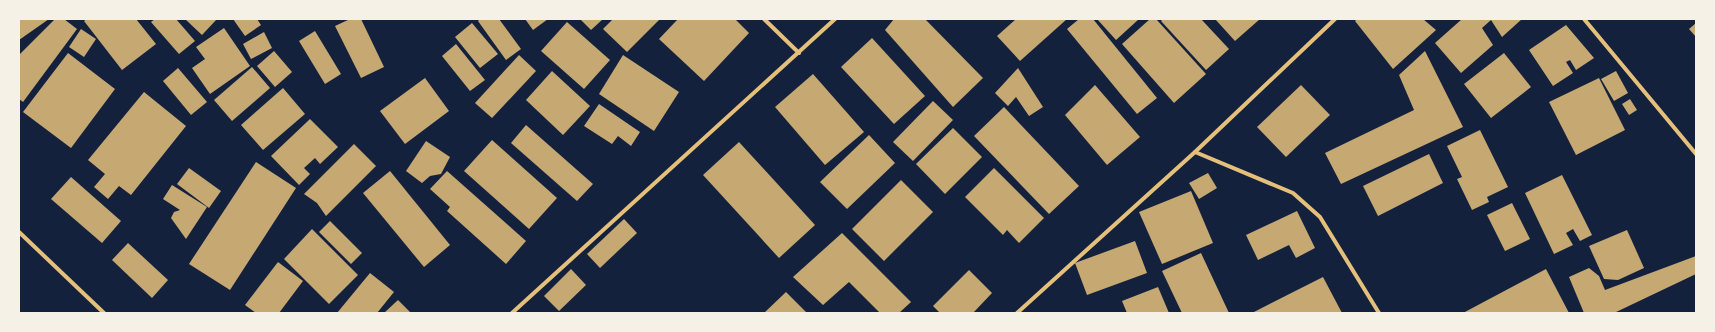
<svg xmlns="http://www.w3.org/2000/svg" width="1715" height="332" font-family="'PT Sans',sans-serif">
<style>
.building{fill:#c6a872}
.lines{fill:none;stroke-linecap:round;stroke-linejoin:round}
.minor{stroke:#e5c07b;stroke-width:4}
</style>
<rect width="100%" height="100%" fill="#14213d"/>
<g class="building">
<polygon points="19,19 49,19 19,40"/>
<polygon points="55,19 64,19 77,29 23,102 19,99 19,55"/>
<polygon points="87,19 136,19 156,44 122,70 84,21"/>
<polygon points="155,19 176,19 195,41 179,54 151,22"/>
<polygon points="185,19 217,19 202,35"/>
<polygon points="233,19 257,19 261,25 245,36"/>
<polygon points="350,19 361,19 384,67 361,78 335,26"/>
<polygon points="480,19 499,19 521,49 506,60 478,21"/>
<polygon points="525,19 548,19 533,30"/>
<polygon points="580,19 603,19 591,30"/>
<polygon points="613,19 660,19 627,52 603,29"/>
<polygon points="678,19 735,19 749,33 704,81 659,39"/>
<polygon points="894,19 925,19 983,78 953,107 885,30"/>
<polygon points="1016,19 1067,19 1020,61 997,36"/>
<polygon points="1079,19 1093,19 1157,98 1137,114 1067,29"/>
<polygon points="1097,19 1139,19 1116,40"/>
<polygon points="1150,19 1156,19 1206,74 1174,103 1122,44"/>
<polygon points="1163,19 1201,19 1229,49 1206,70 1161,21"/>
<polygon points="1215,19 1260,19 1235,41"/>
<polygon points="1357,19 1423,19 1436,30 1393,69 1355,21"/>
<polygon points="1462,19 1522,19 1502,37 1491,20 1482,28 1493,45 1461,73 1435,43"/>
<polygon points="567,22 610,60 584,89 541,51"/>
<polygon points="472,23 498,54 480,68 455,37"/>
<polygon points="1696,23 1696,37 1689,29"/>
<polygon points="1566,25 1594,58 1576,70 1570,60 1566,62 1573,73 1553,86 1529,50"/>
<polygon points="224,28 250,66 210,94 192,68 205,59 196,47"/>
<polygon points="81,29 96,39 84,57 69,47"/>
<polygon points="315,31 341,74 325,84 299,41"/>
<polygon points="264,32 272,48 251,59 243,44"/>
<polygon points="872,38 925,96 894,124 841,67"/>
<polygon points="456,44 485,80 470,91 442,56"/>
<polygon points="274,51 292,72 275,87 257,66"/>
<polygon points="1425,51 1463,127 1341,184 1325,153 1414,110 1399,75"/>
<polygon points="68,53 115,89 71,148 23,112"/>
<polygon points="1504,53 1531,87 1491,118 1464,84"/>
<polygon points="519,55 536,71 492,118 475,103"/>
<polygon points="623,55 679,92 654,131 599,94"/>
<polygon points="252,67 270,88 232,121 214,100"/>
<polygon points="178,68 207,102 191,115 163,81"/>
<polygon points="1018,68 1043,107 1029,116 1016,97 1008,106 995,93"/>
<polygon points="552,71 590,106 563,135 526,100"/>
<polygon points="1616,71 1628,93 1614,101 1601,79"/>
<polygon points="813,74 864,132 825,165 775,107"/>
<polygon points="425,78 449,111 405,144 380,111"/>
<polygon points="1599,78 1625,130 1576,155 1549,102"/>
<polygon points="1095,85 1140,137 1107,165 1065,115"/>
<polygon points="1301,85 1330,115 1286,157 1257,127"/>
<polygon points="283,88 305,114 263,150 241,125"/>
<polygon points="144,92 186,126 131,195 119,186 108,199 94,187 105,174 88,160"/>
<polygon points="1630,99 1637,110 1629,115 1622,104"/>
<polygon points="933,101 953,120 913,161 893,142"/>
<polygon points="599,104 640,132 631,146 618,136 612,144 584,126"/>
<polygon points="1004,107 1079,186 1049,214 974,136"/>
<polygon points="310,119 338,147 320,164 315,158 304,168 310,174 299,185 271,156"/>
<polygon points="526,125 593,184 577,201 511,143"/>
<polygon points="953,128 982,157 945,194 916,164"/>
<polygon points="1480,130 1508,187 1487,197 1489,202 1472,210 1457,179 1462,177 1447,146"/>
<polygon points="869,135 895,163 847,209 820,182"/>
<polygon points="492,140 557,198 529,229 464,171"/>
<polygon points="426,141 450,157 441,174 430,176 422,183 406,171"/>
<polygon points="739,142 815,225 779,258 703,175"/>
<polygon points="354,144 376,166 326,216 317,203 304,194"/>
<polygon points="1429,154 1443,183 1378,216 1363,186"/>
<polygon points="256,162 296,188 230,290 189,264"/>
<polygon points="189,168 221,191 209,208 177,184"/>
<polygon points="994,168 1044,218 1019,243 1007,230 1003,235 965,197"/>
<polygon points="390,171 450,245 424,267 363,193"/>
<polygon points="447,171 526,241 506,264 447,211 450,207 430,189"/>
<polygon points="1208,173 1217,188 1199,199 1189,183"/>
<polygon points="1562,175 1592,235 1580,241 1573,229 1566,233 1573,245 1554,254 1525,193"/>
<polygon points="71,177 121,221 102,243 51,199"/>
<polygon points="901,180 933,212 884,261 852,229"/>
<polygon points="172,185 207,207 186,239 171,218 174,212 180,210 163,199"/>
<polygon points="1191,191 1213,243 1162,264 1139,212"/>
<polygon points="1512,203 1530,239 1505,251 1487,215"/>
<polygon points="1297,211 1315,248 1296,258 1289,245 1258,260 1246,235"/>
<polygon points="624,219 637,233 600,268 587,254"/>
<polygon points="330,221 362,253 351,264 319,232"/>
<polygon points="312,229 358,275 329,304 284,259"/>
<polygon points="1627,230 1644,268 1618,280 1604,279 1589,246"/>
<polygon points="842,233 911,302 899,313 880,313 849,282 823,305 793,277"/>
<polygon points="1135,241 1147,273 1087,295 1075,263"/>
<polygon points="128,243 168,280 152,298 112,260"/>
<polygon points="1201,253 1229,313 1182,313 1162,271"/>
<polygon points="1696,256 1696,274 1614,313 1584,313 1569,277 1589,268 1599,276 1605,290"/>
<polygon points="278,262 303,281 279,313 256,313 245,305"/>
<polygon points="571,269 586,285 559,311 544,296"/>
<polygon points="1546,269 1569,313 1463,313"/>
<polygon points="969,270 992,293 973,313 940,313 933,306"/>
<polygon points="370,273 394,292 377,313 337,313"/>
<polygon points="1323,277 1342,313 1252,313"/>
<polygon points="1158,287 1169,313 1127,313 1122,301"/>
<polygon points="786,292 807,313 764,313"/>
<polygon points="398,300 411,313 384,313"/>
</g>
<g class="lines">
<g class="minor">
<polyline points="764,19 799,53"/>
<polyline points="1584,19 1696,154"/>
<polyline points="1195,152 1293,193 1320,217 1379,313"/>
<polyline points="19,232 104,313"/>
<polyline points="512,313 835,19"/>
<polyline points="1017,313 1195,152 1335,19"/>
</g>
</g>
<rect width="1715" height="332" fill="none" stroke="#f6f1e7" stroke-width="40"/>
</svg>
